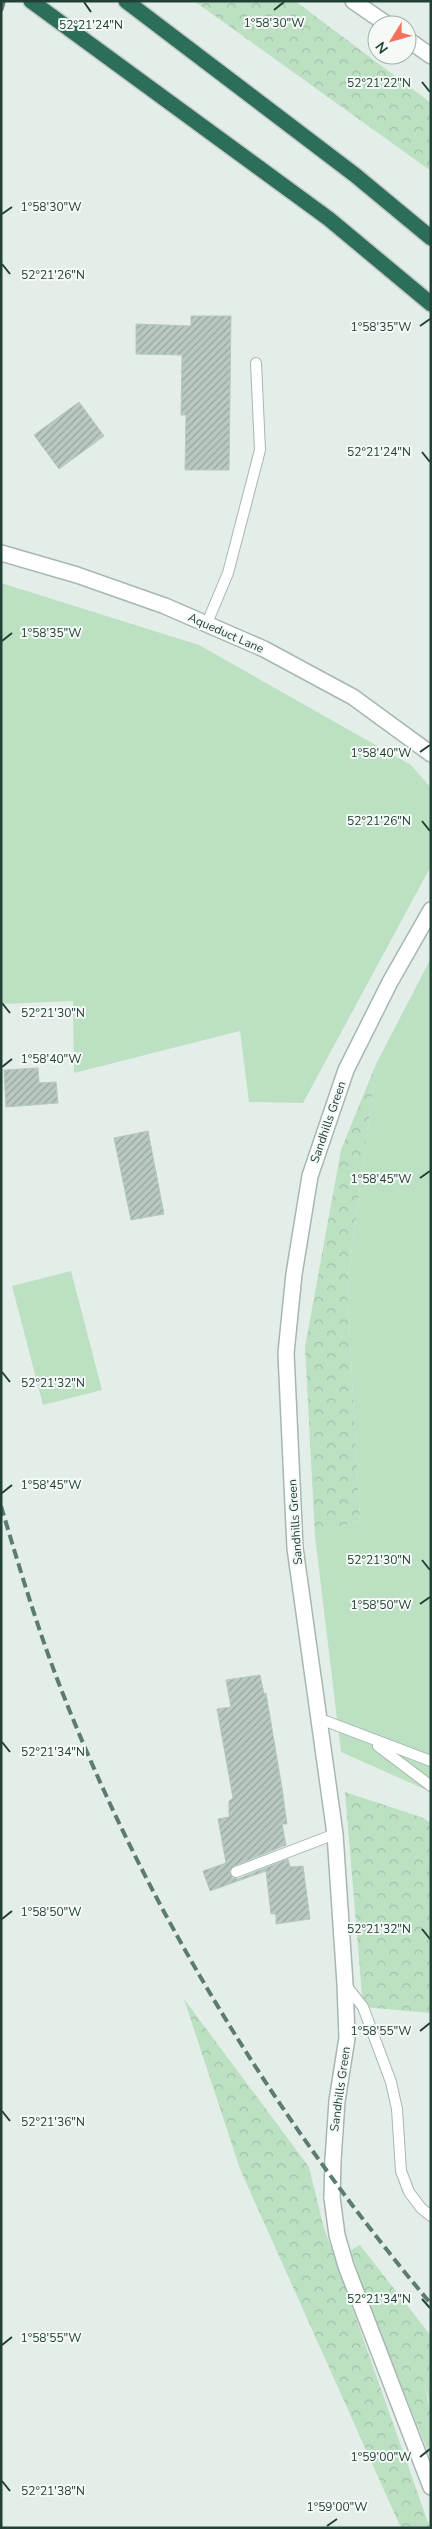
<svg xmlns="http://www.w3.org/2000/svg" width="432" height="2529" font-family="'Nunito Sans',sans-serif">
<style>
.green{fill:#bce0c2}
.forest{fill:url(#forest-crowns)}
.building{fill:url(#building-hatch);stroke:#b6c8bf}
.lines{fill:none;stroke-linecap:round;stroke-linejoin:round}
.service-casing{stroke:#a6b7b0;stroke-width:12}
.minor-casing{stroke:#a6b7b0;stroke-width:18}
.tertiary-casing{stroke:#a6b7b0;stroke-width:18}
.motorway-casing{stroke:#c1cac7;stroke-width:18}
.service{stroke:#fff;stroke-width:10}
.minor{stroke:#fff;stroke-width:15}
.tertiary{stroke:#fff;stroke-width:15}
.motorway{stroke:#2d6e5b;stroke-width:15}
.rail{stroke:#5d7c71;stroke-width:4;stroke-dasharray:10 5;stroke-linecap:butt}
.ticks{fill:none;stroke:#224136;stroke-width:2}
.labels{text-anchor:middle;stroke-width:4;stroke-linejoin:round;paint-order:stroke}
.street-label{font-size:12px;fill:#224136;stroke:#f5faf7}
.ticks-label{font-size:12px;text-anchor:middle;fill:#224136;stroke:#f5faf7;stroke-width:4;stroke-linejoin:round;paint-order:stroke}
</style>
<defs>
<pattern id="forest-crowns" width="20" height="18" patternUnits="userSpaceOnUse" patternTransform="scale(1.25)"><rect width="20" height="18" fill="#bce0c2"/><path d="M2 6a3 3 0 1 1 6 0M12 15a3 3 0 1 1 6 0" fill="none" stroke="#a1c1a7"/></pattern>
<pattern id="building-hatch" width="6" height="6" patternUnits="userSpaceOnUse" patternTransform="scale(1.25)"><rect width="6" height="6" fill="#b9c9c1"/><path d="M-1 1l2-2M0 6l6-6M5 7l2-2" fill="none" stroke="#96a59e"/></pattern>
</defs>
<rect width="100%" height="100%" fill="#e4eee9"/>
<g class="green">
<polygon points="1,583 199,645 411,765 431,788 431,866 303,1103 249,1102 240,1031 74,1073 73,1001 1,1004"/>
<polygon points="431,958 431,1792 341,1752 315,1536 360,1520 347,1286 376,1064"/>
<polygon points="71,1271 102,1390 43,1405 12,1286"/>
<polygon points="431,2378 431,2407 424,2383"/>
<polygon points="431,2415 431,2459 418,2427"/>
</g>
<g class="forest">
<polygon points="194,1 295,1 431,103 431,171"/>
<polygon points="376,1064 347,1286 360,1520 315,1536 305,1347 341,1150"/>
<polygon points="345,1792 421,1817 431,1823 431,2013 363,2007"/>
<polygon points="184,1999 309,2167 323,2225 430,2528 401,2528 240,2169"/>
<polygon points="360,2245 431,2336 431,2378 424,2383 431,2415 418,2427 360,2280 351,2250"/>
</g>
<g class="building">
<polygon points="191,316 231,316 229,470 185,470 186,415 181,415 182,355 136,354 136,324 191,326"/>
<polygon points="79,402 104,436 59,469 34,435"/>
<polygon points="38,1068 39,1083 56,1082 58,1103 6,1107 4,1070"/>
<polygon points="148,1131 164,1214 131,1220 114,1138"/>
<polygon points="260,1675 264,1694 266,1693 282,1788 287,1824 282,1824 286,1845 234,1866 229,1871 232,1878 238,1879 288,1859 290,1867 303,1866 310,1919 276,1924 276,1914 271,1914 266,1871 210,1891 203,1871 226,1863 218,1819 229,1817 229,1801 233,1798 217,1709 231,1707 226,1680"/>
</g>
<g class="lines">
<g class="service-casing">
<g id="service">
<polyline points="207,623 228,573 260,450 256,363"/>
<polyline points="320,1719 431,1761"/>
<polyline points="378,1746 431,1786"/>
<polyline points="236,1872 335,1834"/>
<polyline points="345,1984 363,2007 391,2082 397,2109 401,2171 409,2192 421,2208 431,2216"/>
</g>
</g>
<g class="minor-casing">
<g id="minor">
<polyline points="1,553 77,575 165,606 264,649 353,697 431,754"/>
<polyline points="332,2198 333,2160"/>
</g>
</g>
<g class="tertiary-casing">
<g id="tertiary">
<polyline points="353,1 388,25"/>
<polyline points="407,39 431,56"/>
<polyline points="333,2160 337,2101 347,2038 345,1984 335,1834 295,1548 286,1353 294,1274 310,1176 346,1070 390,982 431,910"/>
<polyline points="332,2198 337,2235 346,2266 431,2487"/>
</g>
</g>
<g class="motorway-casing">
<g id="motorway">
<polyline points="31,1 329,219 431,304"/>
<polyline points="126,1 355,175 431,238"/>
</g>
</g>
<use href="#service" class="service"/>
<use href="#minor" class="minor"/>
<use href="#tertiary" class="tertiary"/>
<use href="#motorway" class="motorway"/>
<g class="rail">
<polyline points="1,11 4,1"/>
<path d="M1,1506C18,1563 35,1620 56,1676C143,1904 274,2117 431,2304"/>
</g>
</g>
<path class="ticks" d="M84,2L91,12M274,10L284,2M422,82L430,92M2,214L12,207M2,264L10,274M420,326L430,319M422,452L430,462M2,641L12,633M420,752L430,745M422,821L430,831M2,1003L10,1013M2,1067L12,1059M420,1178L430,1171M2,1372L10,1382M2,1493L12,1485M422,1560L430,1570M420,1604L430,1597M2,1742L10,1752M2,1919L12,1911M422,1929L430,1939M420,2031L430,2023M2,2111L10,2121M422,2299L430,2308M2,2345L12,2337M420,2457L430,2449M2,2481L10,2491M327,2526L337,2519"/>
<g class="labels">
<g class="street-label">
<text transform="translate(226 633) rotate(24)" y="4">Aqueduct Lane</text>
<text transform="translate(328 1122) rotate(-71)" y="4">Sandhills Green</text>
<text transform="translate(295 1522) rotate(-94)" y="4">Sandhills Green</text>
<text transform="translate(340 2089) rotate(-82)" y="4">Sandhills Green</text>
</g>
</g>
<g class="ticks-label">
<text x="274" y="27">1°58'30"W</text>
<text x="91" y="29">52°21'24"N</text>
<text x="379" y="87">52°21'22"N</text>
<text x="51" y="211">1°58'30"W</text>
<text x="53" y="279">52°21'26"N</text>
<text x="381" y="331">1°58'35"W</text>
<text x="379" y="456">52°21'24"N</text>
<text x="51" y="637">1°58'35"W</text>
<text x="381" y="757">1°58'40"W</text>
<text x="379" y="825">52°21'26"N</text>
<text x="53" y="1017">52°21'30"N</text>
<text x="51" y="1063">1°58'40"W</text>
<text x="381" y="1183">1°58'45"W</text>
<text x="53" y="1387">52°21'32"N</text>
<text x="51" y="1489">1°58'45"W</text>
<text x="379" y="1564">52°21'30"N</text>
<text x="381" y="1609">1°58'50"W</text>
<text x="53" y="1756">52°21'34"N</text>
<text x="51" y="1916">1°58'50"W</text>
<text x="379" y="1933">52°21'32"N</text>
<text x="381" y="2035">1°58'55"W</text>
<text x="53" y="2126">52°21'36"N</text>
<text x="379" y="2303">52°21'34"N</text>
<text x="51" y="2342">1°58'55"W</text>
<text x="381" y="2461">1°59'00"W</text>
<text x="53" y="2495">52°21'38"N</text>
<text x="337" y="2511">1°59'00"W</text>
</g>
<rect width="432" height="2529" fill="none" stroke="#224136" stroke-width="5"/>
<g transform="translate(392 40) rotate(233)"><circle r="24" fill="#f5faf7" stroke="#a1b0aa"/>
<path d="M0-4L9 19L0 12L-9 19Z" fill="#f77059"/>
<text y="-8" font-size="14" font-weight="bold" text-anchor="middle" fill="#224136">N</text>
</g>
</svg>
